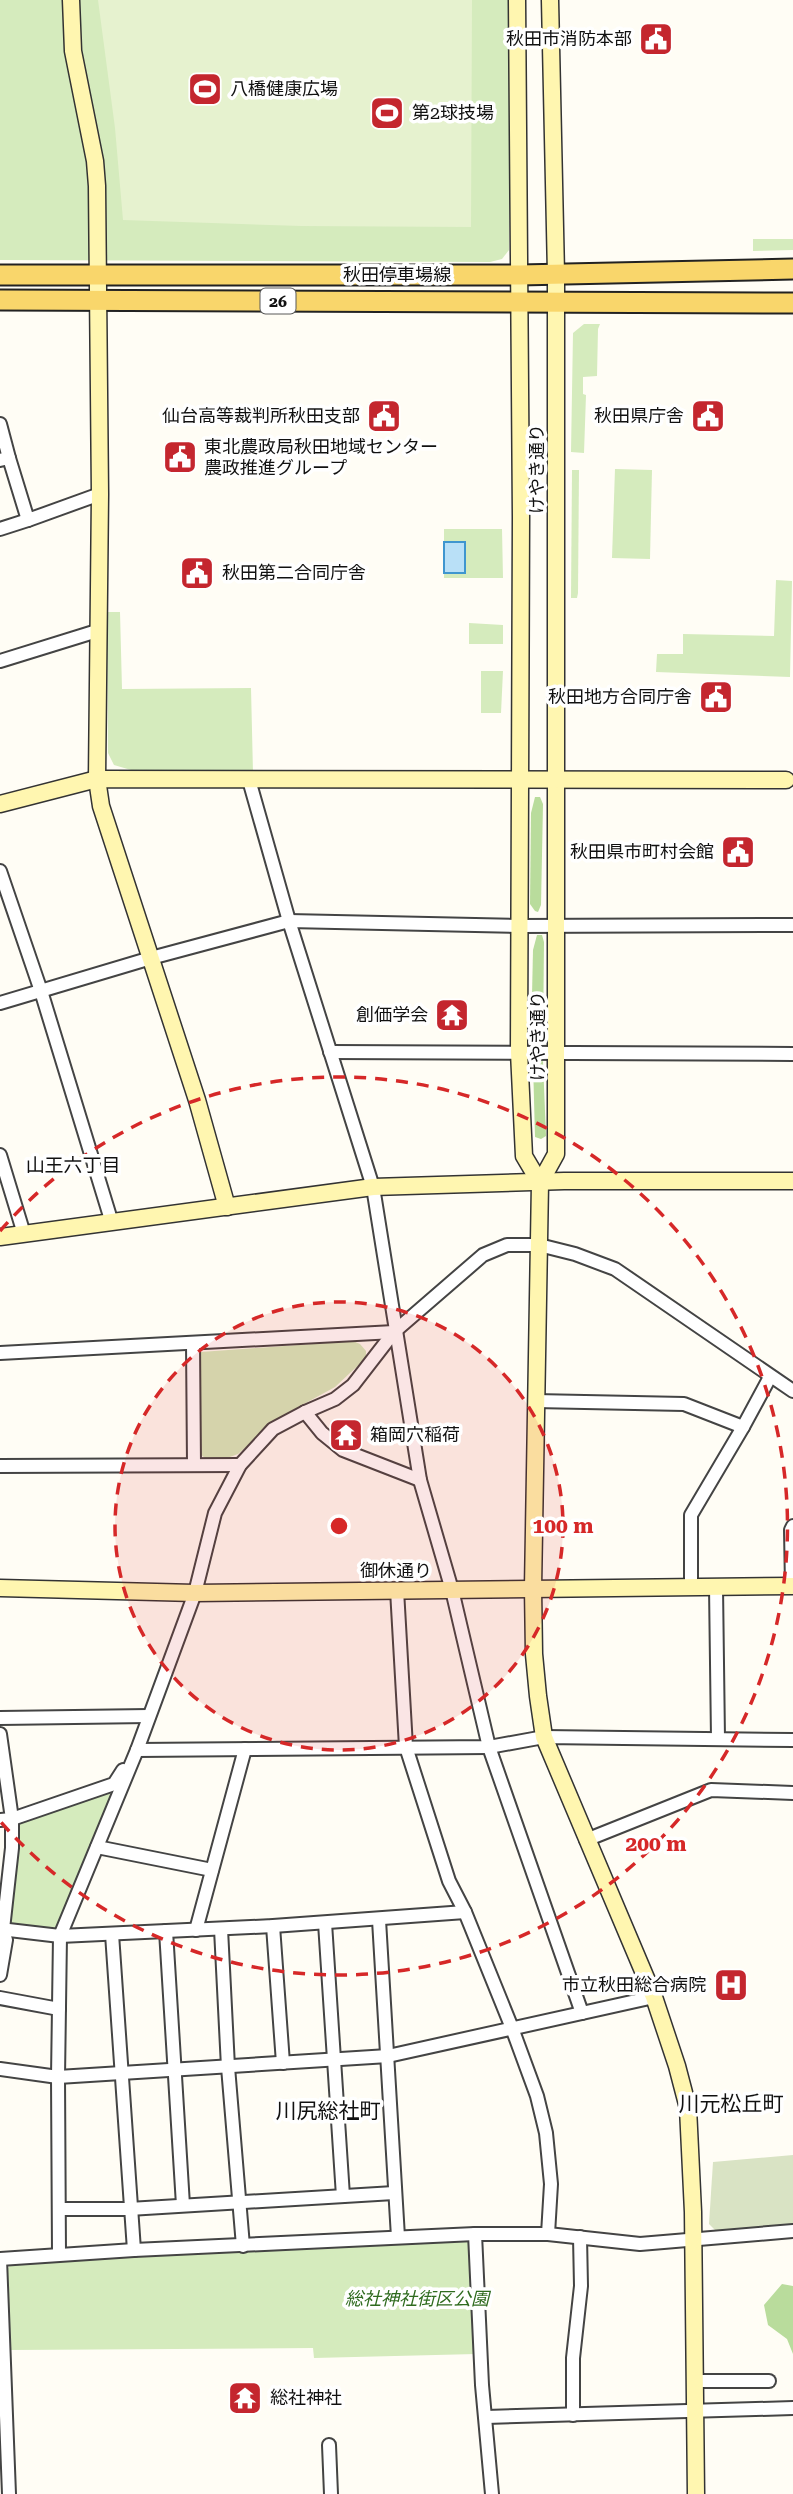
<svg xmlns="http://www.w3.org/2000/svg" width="793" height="2494" font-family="'Roboto Serif','Noto Sans JP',serif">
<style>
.green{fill:#d5ebbd}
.forest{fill:#b9dc9c}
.cemetery{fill:#d9e3c4}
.pitch{fill:#e6f2cf}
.water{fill:#b9e0f7;stroke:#3f96cf;stroke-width:2}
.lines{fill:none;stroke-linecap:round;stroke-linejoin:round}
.street-casing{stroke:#444;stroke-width:16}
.secondary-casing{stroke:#333;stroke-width:19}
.primary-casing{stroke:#222;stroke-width:23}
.street{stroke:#fff;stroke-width:12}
.secondary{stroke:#fff6b0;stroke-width:16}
.primary{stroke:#f9d66b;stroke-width:19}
.ring{fill:none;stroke:#d62828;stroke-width:3.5;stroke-dasharray:12 9}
.labels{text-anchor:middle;stroke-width:7;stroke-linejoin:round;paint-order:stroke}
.shield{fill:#fff;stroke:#585858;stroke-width:2}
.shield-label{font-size:16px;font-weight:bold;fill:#111}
.poi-label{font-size:18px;fill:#111;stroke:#fff;text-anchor:end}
.street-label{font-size:18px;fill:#111;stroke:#fff}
.park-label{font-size:18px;font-style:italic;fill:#2f6b1f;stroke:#fff}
.neighbourhood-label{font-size:19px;fill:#111;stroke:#fff}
.quarter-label{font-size:21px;fill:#111;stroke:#fff}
.centre{fill:#d62828;stroke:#fff;stroke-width:3.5}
.ring-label{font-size:21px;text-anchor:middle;font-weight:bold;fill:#d62828;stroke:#fff;stroke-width:7;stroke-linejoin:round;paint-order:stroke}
</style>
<rect width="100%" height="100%" fill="#fffdf5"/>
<g class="green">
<polygon points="0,0 510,0 509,250 502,259 490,262 0,260"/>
<polygon points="753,239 793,239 793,250 753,251"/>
<polygon points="584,324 600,324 598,329 597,376 583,377 583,394 586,395 584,453 571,452 573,333"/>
<polygon points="615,469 652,470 650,559 612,558"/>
<polygon points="572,470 579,470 578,593 577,598 571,598"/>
<polygon points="444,529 502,529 503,578 444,578 444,573 465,573 465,542 444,542"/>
<polygon points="776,580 792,581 790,677 656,672 657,654 683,654 683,634 774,636"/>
<polygon points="107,612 120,612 122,689 251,688 253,773 131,770 114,765 108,753"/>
<polygon points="469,623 503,625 503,644 469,644"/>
<polygon points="481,671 503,671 501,713 481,713"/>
<polygon points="353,1341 360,1344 366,1351 366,1358 335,1387 291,1411 269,1426 238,1454 227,1458 205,1458 200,1454 197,1358 201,1352"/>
<polygon points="137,1750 60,1936 3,1929 12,1819 114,1784"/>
<polygon points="470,2242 476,2354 314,2358 313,2348 9,2350 6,2271 11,2264 397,2243"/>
</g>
<g class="forest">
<polygon points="535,797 540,797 543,804 541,905 538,912 535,911 530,904 531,813"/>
<polygon points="537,935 542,935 544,942 543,1043 540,1049 536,1049 531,1041 533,950"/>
<polygon points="536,1056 540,1056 543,1062 546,1136 541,1139 535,1137 533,1062"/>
<polygon points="782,2284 793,2286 793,2354 787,2339 768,2325 764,2305"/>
</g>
<polygon class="cemetery" points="793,2155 793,2226 720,2235 709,2224 713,2162"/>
<polygon class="pitch" points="98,0 472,0 471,227 301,226 123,220 115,128"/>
<rect class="water" x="444" y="542" width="21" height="31"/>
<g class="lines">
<g class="street-casing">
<g id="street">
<polyline points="0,424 9,458"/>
<polyline points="0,460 9,458 28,520 100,494"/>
<polyline points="0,529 28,520"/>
<polyline points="0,661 97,631"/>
<polyline points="249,780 289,921 373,1187 420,1480 452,1590 489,1747 582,2013"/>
<polyline points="0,871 41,991 112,1223"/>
<polyline points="0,1003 151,958 289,921 519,926 793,925"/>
<polyline points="330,1052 793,1054"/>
<polyline points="0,1155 24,1234"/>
<polyline points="193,1343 194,1464"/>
<polyline points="0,1353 394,1332"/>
<polyline points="535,1401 684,1404 743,1427 770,1377"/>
<polyline points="305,1412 322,1433 343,1450 420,1480"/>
<polyline points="0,1466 240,1465"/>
<polyline points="792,1586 791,1530 793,1526"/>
<polyline points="691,1587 691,1515 743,1427"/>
<polyline points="716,1587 718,1739"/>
<polyline points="397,1590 406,1747 449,1881 465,1912 512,2028 537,2096 546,2133 551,2184 548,2234"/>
<polyline points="0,1718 149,1716"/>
<polyline points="0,1734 12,1819 12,1848 3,1929 6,1940 0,1975"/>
<polyline points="137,1750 489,1747 544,1737 793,1740"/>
<polyline points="0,1820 12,1819 114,1784 123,1770"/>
<polyline points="586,1840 711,1790 793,1793"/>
<polyline points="97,1847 212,1870"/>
<polyline points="379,1920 398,2237"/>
<polyline points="325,1923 343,2196"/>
<polyline points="273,1926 283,2063"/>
<polyline points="0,1929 60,1936 273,1926 465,1912"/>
<polyline points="221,1929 228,2067 243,2246"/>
<polyline points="196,1930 245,1749"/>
<polyline points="166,1931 183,2205"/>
<polyline points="112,1934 134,2250"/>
<polyline points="0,1998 59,2009"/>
<polyline points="0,2069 58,2077 388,2056 654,1997"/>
<polyline points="59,2209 129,2209 394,2193"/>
<polyline points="475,2234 482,2385 492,2494"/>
<polyline points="59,2254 58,2077 60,1936 137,1750 195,1593 215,1513 240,1465 273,1429 305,1412 335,1399 353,1385 394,1332 483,1255 507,1245 539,1245 575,1254 615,1269 793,1391"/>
<polyline points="0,2259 134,2250 475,2234 548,2234 640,2244 793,2231"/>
<polyline points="0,2259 9,2494"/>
<polyline points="694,2381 769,2381"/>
<polyline points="573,2415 573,2358 581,2286 580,2237"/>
<polyline points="486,2417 793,2408"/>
<polyline points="329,2445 331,2494"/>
</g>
</g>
<g class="secondary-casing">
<g id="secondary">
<polyline points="71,0 73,51 95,161 97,186 100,494 97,779 101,806 197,1100 227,1207"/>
<polyline points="517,0 521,517 519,1052 524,1156 540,1183"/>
<polyline points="550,0 556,274 556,1154 540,1183 533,1588 534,1654 538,1696 544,1737 654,1997 677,2066 688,2108 693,2212 696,2494"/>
<polyline points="0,804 97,779 786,780"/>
<polyline points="0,1237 373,1187 564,1181 793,1181"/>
<polyline points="0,1588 195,1593 793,1586"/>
</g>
</g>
<g class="primary-casing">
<g id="primary">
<polyline points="0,275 519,275 793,269"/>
<polyline points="0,300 793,303"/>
</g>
</g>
<use href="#street" class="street"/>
<use href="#secondary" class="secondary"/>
<use href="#primary" class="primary"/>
</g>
<circle cx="339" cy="1526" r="224" fill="#d62828" fill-opacity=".12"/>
<g class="ring">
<circle cx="339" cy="1526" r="224"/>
<path d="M0 1231A449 449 0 1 1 0 1821"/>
</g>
<defs>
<g id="civic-square" transform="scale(1.75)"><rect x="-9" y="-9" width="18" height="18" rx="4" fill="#c4262e" stroke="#fff"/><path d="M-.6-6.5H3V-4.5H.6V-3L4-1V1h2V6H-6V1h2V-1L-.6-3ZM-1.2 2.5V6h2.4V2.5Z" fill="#fff"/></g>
<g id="stadium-square" transform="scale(1.75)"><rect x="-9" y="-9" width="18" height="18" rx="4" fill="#c4262e" stroke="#fff"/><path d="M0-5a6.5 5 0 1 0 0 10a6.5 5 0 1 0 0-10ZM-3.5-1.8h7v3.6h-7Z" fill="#fff"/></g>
<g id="temple-square" transform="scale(1.75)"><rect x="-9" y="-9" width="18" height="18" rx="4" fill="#c4262e" stroke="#fff"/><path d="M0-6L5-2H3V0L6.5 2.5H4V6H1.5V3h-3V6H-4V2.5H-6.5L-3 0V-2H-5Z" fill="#fff"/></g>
<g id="hospital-square" transform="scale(1.75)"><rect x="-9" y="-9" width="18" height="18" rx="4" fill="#c4262e" stroke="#fff"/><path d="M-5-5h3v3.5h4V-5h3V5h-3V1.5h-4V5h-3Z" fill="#fff"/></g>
</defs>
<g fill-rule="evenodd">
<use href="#civic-square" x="656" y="39"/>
<use href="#stadium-square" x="205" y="89"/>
<use href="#stadium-square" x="387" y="113"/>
<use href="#civic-square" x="384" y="416"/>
<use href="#civic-square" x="708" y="416"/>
<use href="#civic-square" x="180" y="457"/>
<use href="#civic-square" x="197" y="573"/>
<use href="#civic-square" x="716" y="697"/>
<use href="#civic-square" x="738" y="852"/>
<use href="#temple-square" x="452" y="1015"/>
<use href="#temple-square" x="346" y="1435"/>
<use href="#hospital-square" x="731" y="1985"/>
<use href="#temple-square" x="245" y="2398"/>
</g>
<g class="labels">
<rect class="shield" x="260.5" y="288.5" width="35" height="25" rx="5"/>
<g class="shield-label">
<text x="278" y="307">26</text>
</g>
<g class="poi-label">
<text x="632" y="45">秋田市消防本部</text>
<text x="230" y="95" text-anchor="start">八橋健康広場</text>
<text x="412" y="119" text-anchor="start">第2球技場</text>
<text x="360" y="422">仙台高等裁判所秋田支部</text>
<text x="684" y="422">秋田県庁舎</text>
<text x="204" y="453" text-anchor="start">東北農政局秋田地域センター<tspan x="204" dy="21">農政推進グループ</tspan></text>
<text x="222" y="579" text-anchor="start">秋田第二合同庁舎</text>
<text x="692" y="703">秋田地方合同庁舎</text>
<text x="714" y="858">秋田県市町村会館</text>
<text x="428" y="1021">創価学会</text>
<text x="370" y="1441" text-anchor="start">箱岡穴稲荷</text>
<text x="706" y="1991">市立秋田総合病院</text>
<text x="270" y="2404" text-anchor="start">総社神社</text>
</g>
<g class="street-label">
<text x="397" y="281">秋田停車場線</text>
<text transform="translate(537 469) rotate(-90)" y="6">けやき通り</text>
<text transform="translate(538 1036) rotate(-90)" y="6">けやき通り</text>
<text x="396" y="1577">御休通り</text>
</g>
<g class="park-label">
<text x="417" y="2305">総社神社街区公園</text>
</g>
<g class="neighbourhood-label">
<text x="73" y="1172">山王六丁目</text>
</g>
<g class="quarter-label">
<text x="731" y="2111">川元松丘町</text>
<text x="328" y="2118">川尻総社町</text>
</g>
</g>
<circle cx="339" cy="1526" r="10" class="centre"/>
<g class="ring-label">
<text x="563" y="1533">100 m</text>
<text x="656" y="1851">200 m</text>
</g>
</svg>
